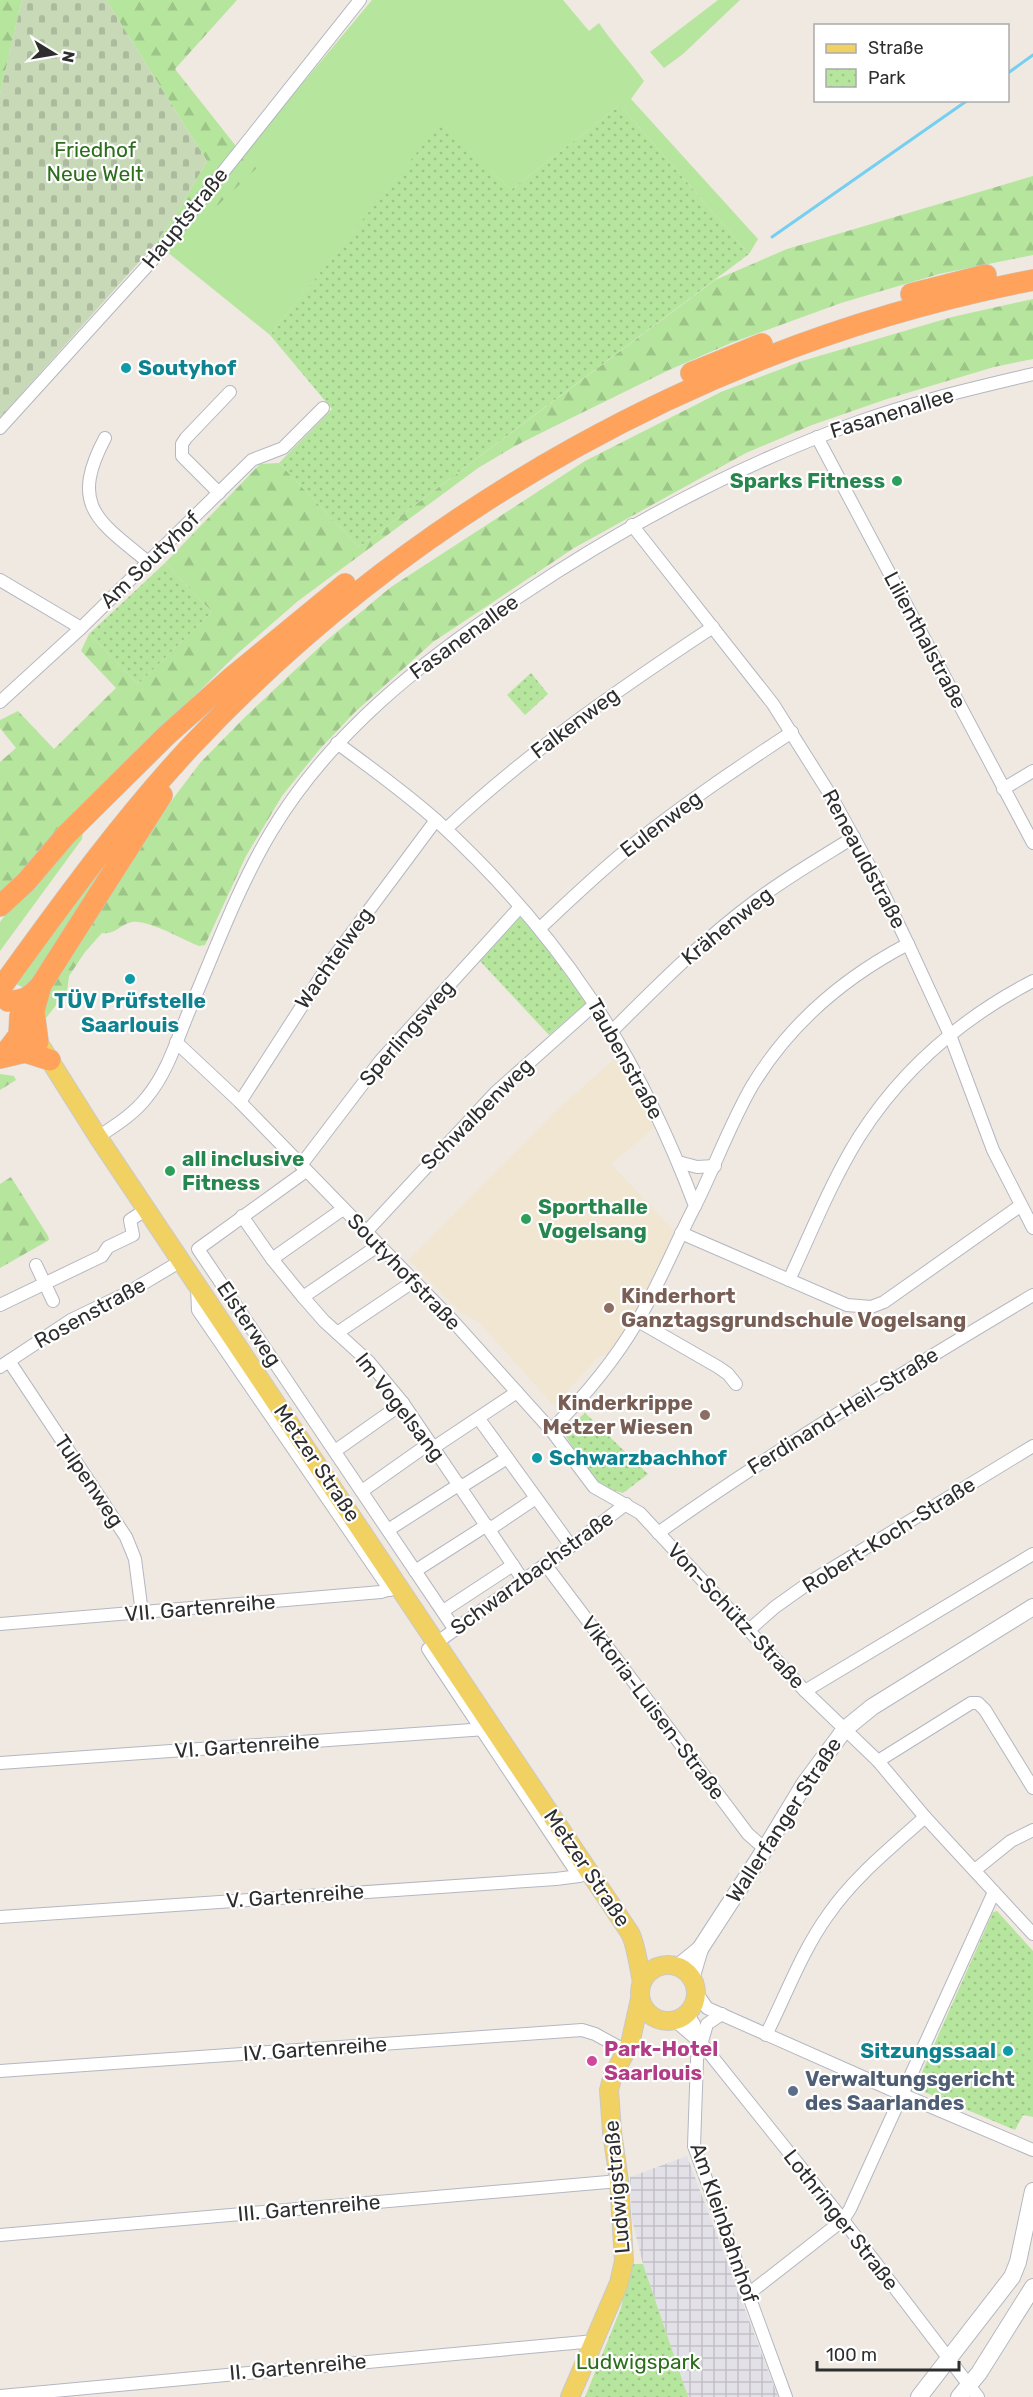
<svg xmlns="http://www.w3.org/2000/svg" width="1033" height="2397" font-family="Rubik,sans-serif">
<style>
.industrial{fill:url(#industrial-grid)}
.education{fill:#f0e6d1}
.grass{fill:#b6e59e}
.forest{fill:url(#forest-firs)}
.cemetery{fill:url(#cemetery-stones)}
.park{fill:url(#park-dots)}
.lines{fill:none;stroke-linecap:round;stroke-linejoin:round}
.stream{stroke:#75cff0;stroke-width:3}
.street-casing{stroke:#b4b7c1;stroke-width:14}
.secondary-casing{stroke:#b4b7c1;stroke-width:18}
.primary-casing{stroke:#c9c9c9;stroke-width:20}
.highway-casing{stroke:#c9c9c9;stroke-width:22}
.street{stroke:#fff;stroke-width:12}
.secondary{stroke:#fff;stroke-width:16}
.primary{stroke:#f2d163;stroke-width:18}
.highway{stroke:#ffa35c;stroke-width:21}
.culture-dot{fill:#0f9aa8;stroke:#fff;stroke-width:2}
.leisure-dot{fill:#2e9e5b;stroke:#fff;stroke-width:2}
.education-dot{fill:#8d6e63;stroke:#fff;stroke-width:2}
.hotel-dot{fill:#d1479c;stroke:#fff;stroke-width:2}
.service-dot{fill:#5c6f8a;stroke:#fff;stroke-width:2}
.labels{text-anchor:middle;stroke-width:4.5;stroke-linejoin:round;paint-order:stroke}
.park-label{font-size:21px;fill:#2c6e1b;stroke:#fff}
.street-label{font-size:21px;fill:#2e2e2e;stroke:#fff}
.culture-label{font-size:21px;font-weight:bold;fill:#0d838f;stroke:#fff;text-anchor:start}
.leisure-label{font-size:21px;font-weight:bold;fill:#27864d;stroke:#fff;text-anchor:start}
.education-label{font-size:21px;font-weight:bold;fill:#785e54;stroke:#fff;text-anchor:start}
.hotel-label{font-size:21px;font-weight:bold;fill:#b23c85;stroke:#fff;text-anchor:start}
.service-label{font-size:21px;font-weight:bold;fill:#4e5e75;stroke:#fff;text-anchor:start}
</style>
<defs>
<pattern id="industrial-grid" width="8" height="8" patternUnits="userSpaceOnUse" patternTransform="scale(1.5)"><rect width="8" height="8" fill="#e3e1e8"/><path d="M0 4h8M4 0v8" fill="none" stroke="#c3c1c7"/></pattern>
<pattern id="forest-firs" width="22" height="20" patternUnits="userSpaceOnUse" patternTransform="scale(1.5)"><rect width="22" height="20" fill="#b6e59e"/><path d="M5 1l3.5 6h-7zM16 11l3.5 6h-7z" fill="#9dc588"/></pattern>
<pattern id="cemetery-stones" width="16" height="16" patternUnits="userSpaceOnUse" patternTransform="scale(1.5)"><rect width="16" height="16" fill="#c8d9b8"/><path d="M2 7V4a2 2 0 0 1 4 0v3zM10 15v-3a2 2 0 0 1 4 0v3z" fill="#acbb9e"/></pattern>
<pattern id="park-dots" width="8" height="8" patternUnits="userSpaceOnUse" patternTransform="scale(1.5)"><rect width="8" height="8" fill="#b6e59e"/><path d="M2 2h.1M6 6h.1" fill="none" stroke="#9dc588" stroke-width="1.8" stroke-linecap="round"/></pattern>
</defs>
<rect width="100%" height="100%" fill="#efe9e1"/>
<polygon class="industrial" points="687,2156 778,2397 688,2397 643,2264 632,2220 630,2177"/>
<polygon class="education" points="618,1056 654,1128 611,1164 674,1231 658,1269 625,1329 608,1354 598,1357 554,1406 479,1322 461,1313 409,1260 559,1108"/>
<g class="grass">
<path d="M372,0H563L589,31L599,23C613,44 630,61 644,81L631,99L758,239L749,254L620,105L511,190L442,122L270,335L156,243L178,211L209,203L214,208L258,166L243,155Z"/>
<polygon points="718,0 740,0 683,54 664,68 650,52"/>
<polygon points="83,832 82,839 0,951 0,922 11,907"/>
<polygon points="102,868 105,870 30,985 24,988 16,984 97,871"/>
</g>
<g class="forest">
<polygon points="0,0 22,0 0,94"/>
<polygon points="106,0 237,0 175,69 243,155 259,166 214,209 209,203 178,211 207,161"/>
<polygon points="1033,176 1033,255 939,274 841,303 731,343 669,370 555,426 515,446 478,468 298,601 237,654 96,793 19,879 0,892 0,762 16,748 0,728 0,720 18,711 54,749 116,688 81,651 89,634 138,684 212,612 165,563 260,464 279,463 359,547 715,280 787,249"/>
<path d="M1033,299V359L994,367L887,399L812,425L746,453L574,548L433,642L354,713L319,750L282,796L246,856L205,945L199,946C184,940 147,919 132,922C121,924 115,935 102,933L85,952L69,976L67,991L46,1018L44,1012L45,999L80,936L172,800L200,763L246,716L326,641L391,587L585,461L721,392L802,361L952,317Z"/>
<polygon points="0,1074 14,1076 16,1080 0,1090"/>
<polygon points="11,1177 48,1236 49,1240 0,1268 0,1184"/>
</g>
<polygon class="cemetery" points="22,0 106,0 207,161 178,211 156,243 0,418 0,94"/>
<g class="park">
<polygon points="620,105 749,254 359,547 279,463 332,409 270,335 442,121 511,190"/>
<polygon points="165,563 212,612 138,684 89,634"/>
<polygon points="531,673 548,694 525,715 507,695"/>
<polygon points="520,917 536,934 586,1003 549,1035 479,960"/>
<polygon points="585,1413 648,1474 623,1493 603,1487 592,1478 565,1435 567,1429"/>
<polygon points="997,1911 1033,1951 1033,2117 1023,2115 1015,2130 915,2088 993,1912"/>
<polygon points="634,2264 643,2264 688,2397 585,2397 621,2308 630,2266"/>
</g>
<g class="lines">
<g class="stream">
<polyline points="1008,73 1033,55"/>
<polyline points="772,237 968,100"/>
</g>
<g class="street-casing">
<g id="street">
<polyline points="0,428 157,255 360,0"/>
<polyline points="817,437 1033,843"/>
<path d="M105,438C69,506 98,521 148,562"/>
<polyline points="219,493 182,456 182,444 186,438 230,392"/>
<polyline points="632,525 773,704 831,796 876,878 908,944 950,1035 993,1150 1033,1228"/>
<polyline points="0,580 81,628"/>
<polyline points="0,702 81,628 252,460 283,448 323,408"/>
<path d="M337,743C371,768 406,793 437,821C559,933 637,1051 695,1206C675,1244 659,1285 637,1322C613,1363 584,1397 551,1430"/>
<polyline points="1003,789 1033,771"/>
<path d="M446,829C528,752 619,689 713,627"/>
<path d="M540,928C571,899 602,869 635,843C685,803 739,767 792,732"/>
<path d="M612,1031C659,984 705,938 758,899C789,876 822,857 854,837"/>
<polyline points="176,1042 240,1102 452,1320 551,1430 594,1487 640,1513 805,1691 878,1761 925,1817 1033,1934"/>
<polyline points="240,1102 331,961 436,820"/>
<path d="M98,1137C116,1125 134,1114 147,1097C167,1073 177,1040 189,1011C215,951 237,889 271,832C330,733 422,661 517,598C624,526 740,464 861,421C917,401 975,388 1033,374"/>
<polyline points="678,1162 697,1167 715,1166"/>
<polyline points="301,1165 381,1060 520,907"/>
<polyline points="306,1171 198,1249 455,1630"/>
<path d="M695,1206C715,1166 730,1124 752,1086C790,1023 843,978 908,944"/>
<polyline points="242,1216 272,1259 303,1297 324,1321 369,1362 403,1403 523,1580"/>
<polyline points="366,1232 495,1093 595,1004"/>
<polyline points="681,1233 847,1305 871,1307 884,1302 1020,1206"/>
<polyline points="272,1259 343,1209"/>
<polyline points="36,1265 53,1301"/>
<path d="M789,1280C811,1233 831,1182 859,1137C902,1069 962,1018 1033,981"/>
<polyline points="197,1287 198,1310 390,1590"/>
<polyline points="303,1297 379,1245"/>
<polyline points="0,1305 102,1256 108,1247 133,1235 130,1220 147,1209"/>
<polyline points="638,1321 718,1367 728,1374 736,1384"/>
<polyline points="337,1333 414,1281"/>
<polyline points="9,1361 126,1537 135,1559 142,1613"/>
<polyline points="0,1367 71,1320 129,1292 181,1261"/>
<polyline points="479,1419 571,1546"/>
<polyline points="433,1448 517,1392"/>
<polyline points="335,1451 403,1403"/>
<polyline points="461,1487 507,1458"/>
<polyline points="362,1491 430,1443"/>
<polyline points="490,1529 536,1498"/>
<polyline points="388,1530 460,1484"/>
<path d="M658,1533C779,1447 906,1371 1033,1295"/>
<polyline points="545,1564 748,1834 765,1849"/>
<polyline points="415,1571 487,1525"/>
<polyline points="443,1611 513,1565"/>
<polyline points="0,1624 381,1592 399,1586"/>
<polyline points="749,1630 775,1607 813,1580 1033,1446"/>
<polyline points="805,1691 1033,1554"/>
<polyline points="878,1761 971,1703 978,1703 985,1710 1033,1788"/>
<polyline points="0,1763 486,1729"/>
<polyline points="975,1870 1011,1841 1033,1830"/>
<polyline points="579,1876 428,1649 571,1546 626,1504"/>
<polyline points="0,1917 556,1879 579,1876 590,1872"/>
<polyline points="695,1996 701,1999 707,2008 901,2094 1033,2150"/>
<polyline points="687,2013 694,2024 699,2040"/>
<polyline points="722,2014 707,2024 697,2059 694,2146 786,2397"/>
<polyline points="674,2020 702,2044 843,2220 978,2397"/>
<path d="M766,2035C786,1995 802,1951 828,1915C854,1877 891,1848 925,1817"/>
<polyline points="0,2071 582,2030 595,2034 626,2051"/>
<polyline points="0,2235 619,2181"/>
<polyline points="747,2295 843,2220 850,2209 994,1892"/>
<polyline points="0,2396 595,2341"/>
</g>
</g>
<g class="secondary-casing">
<g id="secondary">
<polyline points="678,1967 700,1949 765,1849 805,1783 845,1729 872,1707 1033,1607"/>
<polyline points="691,1979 700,1949"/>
<polyline points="919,2397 1012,2277 1018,2262 1033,2191"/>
<polyline points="959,2397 979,2373 1033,2287"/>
</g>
</g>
<g class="primary-casing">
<g id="primary">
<path d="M42,1048L98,1137L630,1933C636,1944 639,1968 642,1982"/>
<circle cx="668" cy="1993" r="28"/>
<polyline points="570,2397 619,2283 624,2261 619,2181 612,2132 609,2090 613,2075 630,2044 640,1999"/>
</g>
</g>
<g class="highway-casing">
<g id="highway">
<polyline points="911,294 986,275"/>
<polyline points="691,373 762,344"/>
<polyline points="0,906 26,882 66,835 167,735 232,677 345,584"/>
<path d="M0,989C61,905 121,821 192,745C415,508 713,342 1033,280"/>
<path d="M8,1001C24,1001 30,997 41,985L162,795"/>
<polyline points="38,1042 34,1011 41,985"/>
<polyline points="3,1056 19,1035 20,1016"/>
<polyline points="0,1058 25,1052 50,1060"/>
</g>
</g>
<use href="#street" class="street"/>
<use href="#secondary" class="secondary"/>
<use href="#primary" class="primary"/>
<use href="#highway" class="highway"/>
</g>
<g class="culture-dot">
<circle cx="126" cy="368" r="6"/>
<circle cx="130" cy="979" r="6"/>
<circle cx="537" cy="1458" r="6"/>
<circle cx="1008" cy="2051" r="6"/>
</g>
<g class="leisure-dot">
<circle cx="897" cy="481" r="6"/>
<circle cx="170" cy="1171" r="6"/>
<circle cx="526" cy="1219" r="6"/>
</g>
<g class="education-dot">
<circle cx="609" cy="1308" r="6"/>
<circle cx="705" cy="1415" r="6"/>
</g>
<circle class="hotel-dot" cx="592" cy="2061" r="6"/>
<circle class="service-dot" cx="793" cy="2091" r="6"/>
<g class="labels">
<g class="park-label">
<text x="95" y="157">Friedhof<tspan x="95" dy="24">Neue Welt</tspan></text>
<text x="638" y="2369">Ludwigspark</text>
</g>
<g class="street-label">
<text transform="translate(185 218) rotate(-51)" y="7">Hauptstraße</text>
<text transform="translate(892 413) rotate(-17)" y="7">Fasanenallee</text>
<text transform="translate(150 560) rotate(-44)" y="7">Am Soutyhof</text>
<text transform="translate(464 637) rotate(-36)" y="7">Fasanenallee</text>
<text transform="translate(925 640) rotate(62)" y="7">Lilienthalstraße</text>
<text transform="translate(575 723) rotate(-37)" y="7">Falkenweg</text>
<text transform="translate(661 824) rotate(-37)" y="7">Eulenweg</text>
<text transform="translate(864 859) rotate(62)" y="7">Reneauldstraße</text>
<text transform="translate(727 926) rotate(-39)" y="7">Krähenweg</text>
<text transform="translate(334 958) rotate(-55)" y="7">Wachtelweg</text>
<text transform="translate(407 1033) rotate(-49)" y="7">Sperlingsweg</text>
<text transform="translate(625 1059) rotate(61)" y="7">Taubenstraße</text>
<text transform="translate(477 1114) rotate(-45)" y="7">Schwalbenweg</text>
<text transform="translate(404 1272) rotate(46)" y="7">Soutyhofstraße</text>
<text transform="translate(90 1313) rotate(-29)" y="7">Rosenstraße</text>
<text transform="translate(249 1324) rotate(56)" y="7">Elsterweg</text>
<text transform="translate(400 1407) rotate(52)" y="7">Im Vogelsang</text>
<text transform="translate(843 1411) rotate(-32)" y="7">Ferdinand-Heil-Straße</text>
<text transform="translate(317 1463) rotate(56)" y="7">Metzer Straße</text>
<text transform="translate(89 1481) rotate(56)" y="7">Tulpenweg</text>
<text transform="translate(889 1535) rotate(-32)" y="7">Robert-Koch-Straße</text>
<text transform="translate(532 1573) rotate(-36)" y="7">Schwarzbachstraße</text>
<text transform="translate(200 1608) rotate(-5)" y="7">VII. Gartenreihe</text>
<text transform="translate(736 1616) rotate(47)" y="7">Von-Schütz-Straße</text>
<text transform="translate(653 1708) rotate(53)" y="7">Viktoria-Luisen-Straße</text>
<text transform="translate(247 1746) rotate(-4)" y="7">VI. Gartenreihe</text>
<text transform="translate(784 1820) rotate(-57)" y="7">Wallerfanger Straße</text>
<text transform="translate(587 1868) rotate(56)" y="7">Metzer Straße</text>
<text transform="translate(295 1896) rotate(-4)" y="7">V. Gartenreihe</text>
<text transform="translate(315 2049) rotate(-4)" y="7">IV. Gartenreihe</text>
<text transform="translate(617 2187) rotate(-95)" y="7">Ludwigstraße</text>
<text transform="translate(309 2208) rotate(-5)" y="7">III. Gartenreihe</text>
<text transform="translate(841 2220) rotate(52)" y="7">Lothringer Straße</text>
<text transform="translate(724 2223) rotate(71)" y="7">Am Kleinbahnhof</text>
<text transform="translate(298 2367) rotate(-5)" y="7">II. Gartenreihe</text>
</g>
<g class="culture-label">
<text x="138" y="375">Soutyhof</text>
<text x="130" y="1008" text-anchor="middle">TÜV Prüfstelle<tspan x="130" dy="24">Saarlouis</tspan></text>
<text x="549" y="1465">Schwarzbachhof</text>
<text x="996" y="2058" text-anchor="end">Sitzungssaal</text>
</g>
<g class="leisure-label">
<text x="885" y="488" text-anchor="end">Sparks Fitness</text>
<text x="182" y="1166">all inclusive<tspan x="182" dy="24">Fitness</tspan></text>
<text x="538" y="1214">Sporthalle<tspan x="538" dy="24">Vogelsang</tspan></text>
</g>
<g class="education-label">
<text x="621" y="1303">Kinderhort<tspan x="621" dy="24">Ganztagsgrundschule Vogelsang</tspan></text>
<text x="693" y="1410" text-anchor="end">Kinderkrippe<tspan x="693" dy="24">Metzer Wiesen</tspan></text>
</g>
<g class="hotel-label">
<text x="604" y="2056">Park-Hotel<tspan x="604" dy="24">Saarlouis</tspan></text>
</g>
<g class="service-label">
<text x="805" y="2086">Verwaltungsgericht<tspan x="805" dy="24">des Saarlandes</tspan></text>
</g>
</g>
<rect x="814" y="24" width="195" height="78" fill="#ffffff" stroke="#ababab" stroke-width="1.5"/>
<rect x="826" y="44" width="30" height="9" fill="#f2d163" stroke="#ababab" stroke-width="1.5"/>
<text x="868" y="54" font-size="18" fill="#2e2e2e">Straße</text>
<rect x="826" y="69" width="30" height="18" fill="url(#park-dots)" stroke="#ababab" stroke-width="1.5"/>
<text x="868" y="84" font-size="18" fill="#2e2e2e">Park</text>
<g transform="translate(54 54) rotate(101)" stroke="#ffffff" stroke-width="4.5" paint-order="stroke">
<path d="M0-4.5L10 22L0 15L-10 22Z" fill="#2e2e2e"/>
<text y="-9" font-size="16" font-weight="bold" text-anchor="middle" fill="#2e2e2e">N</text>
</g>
<path d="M817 2361v9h142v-9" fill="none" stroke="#2e2e2e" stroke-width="3"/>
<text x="826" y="2361" font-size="18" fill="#2e2e2e" stroke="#ffffff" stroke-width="4.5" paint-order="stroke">100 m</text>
</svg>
